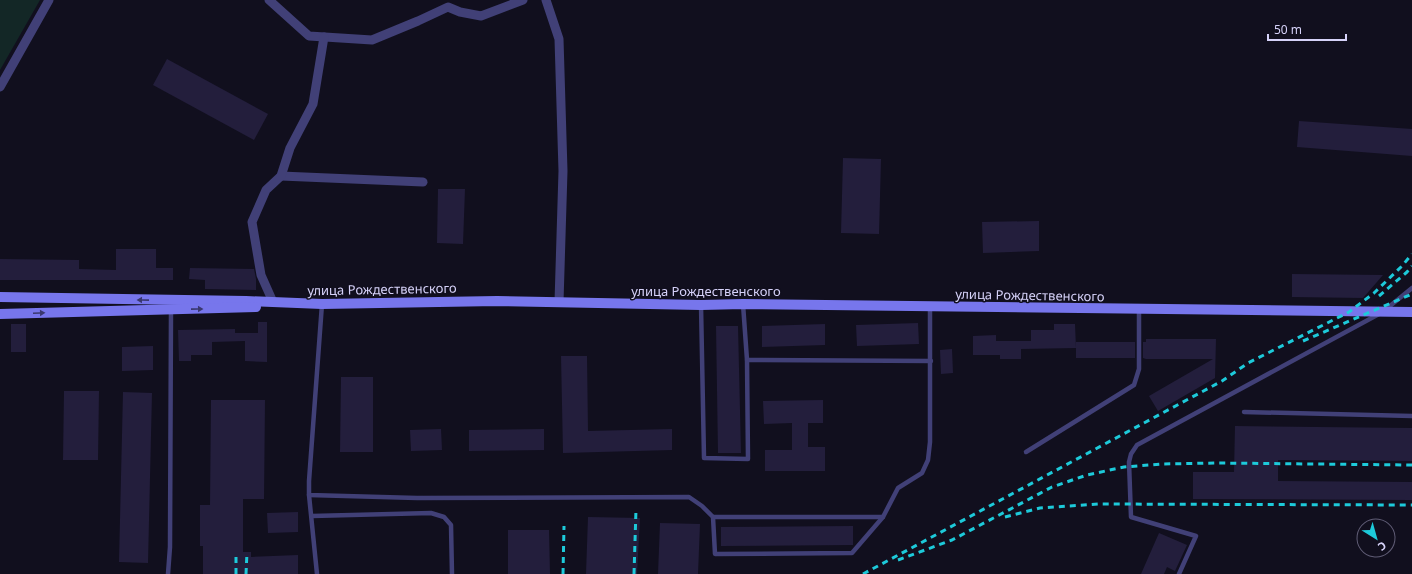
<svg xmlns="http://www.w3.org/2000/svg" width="1412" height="574" font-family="'Noto Sans',sans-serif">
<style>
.green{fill:#132726}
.building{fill:#231e3c}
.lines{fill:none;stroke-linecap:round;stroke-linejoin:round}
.service{stroke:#414077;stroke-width:4.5}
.minor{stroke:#414077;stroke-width:9}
.secondary{stroke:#7776ec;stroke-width:10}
.rail{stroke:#1dcada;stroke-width:3;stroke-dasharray:6 5;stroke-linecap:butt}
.oneway{fill:#3a3870}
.labels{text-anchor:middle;stroke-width:3;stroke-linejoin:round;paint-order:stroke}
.street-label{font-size:13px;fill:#d6d2f9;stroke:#110f1e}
</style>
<rect width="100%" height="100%" fill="#110f1e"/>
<polygon class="green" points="0,0 40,0 0,70"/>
<g class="building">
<polygon points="167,59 268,114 254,140 153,85"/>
<polygon points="1299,121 1412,129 1412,156 1297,147"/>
<polygon points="843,158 881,159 879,234 841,233"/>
<polygon points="438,189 465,189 463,244 437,243"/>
<polygon points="1039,221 1039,251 983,253 982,222"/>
<polygon points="116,249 156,249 156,268 173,268 173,280 0,280 0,259 79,260 79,269 116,270"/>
<polygon points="190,268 254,269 256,279 256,290 205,289 205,280 189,279"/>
<polygon points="1292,274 1383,275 1363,298 1292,297"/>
<polygon points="258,322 267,322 267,362 245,361 245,341 212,342 212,355 191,355 191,361 179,361 178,330 235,329 235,333 258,333"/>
<polygon points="918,323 919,344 857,346 856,325"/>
<rect x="11" y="324" width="15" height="28"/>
<polygon points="825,324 825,345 762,347 762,326"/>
<polygon points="1054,324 1075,324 1076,348 1021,349 1021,359 1000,359 1000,355 973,355 973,336 996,335 996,341 1031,341 1031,330 1054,330"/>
<polygon points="716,326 738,326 741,453 718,453"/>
<polygon points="1146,339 1216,339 1215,378 1158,411 1149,396 1213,359 1146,359 1143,358 1143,342 1146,342"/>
<rect x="1076" y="342" width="59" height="16"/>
<polygon points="153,346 153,370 122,371 122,347"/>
<polygon points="952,349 953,373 941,374 940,350"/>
<polygon points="561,356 587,356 588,431 672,429 672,450 563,453"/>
<polygon points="341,377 373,377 373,452 340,452"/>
<polygon points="64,391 99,391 98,460 63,460"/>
<polygon points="123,392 152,393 148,563 119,562"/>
<polygon points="211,400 265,400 264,499 243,499 243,552 251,552 251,557 298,555 298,574 203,574 203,546 200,546 200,505 210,505"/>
<polygon points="823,400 823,423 808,423 808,447 825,447 825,471 765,471 765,450 792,450 792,423 764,424 763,401"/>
<polygon points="1235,426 1412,428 1412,461 1278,460 1278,481 1412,482 1412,500 1193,499 1193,472 1234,472"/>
<polygon points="441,429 442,450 411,451 410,430"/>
<polygon points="544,429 544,450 469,451 469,430"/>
<polygon points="298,512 298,532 268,533 267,513"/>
<polygon points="588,517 640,518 637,574 586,574"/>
<polygon points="660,523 700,524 698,574 658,574"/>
<polygon points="853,526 853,545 721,546 721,527"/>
<polygon points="508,530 549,530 550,574 508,574"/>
<polygon points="1159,533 1187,545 1175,571 1167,567 1164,574 1141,574"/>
</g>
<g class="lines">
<g class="service">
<polyline points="322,304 309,481 309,495 417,498 689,497 702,506 713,517 715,554 852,553 883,517 898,488 922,473 928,460 930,442 930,307"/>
<polyline points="701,305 704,458 748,459 747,360 743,304"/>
<polyline points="1385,310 1412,288"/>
<polyline points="747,360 931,361"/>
<polyline points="1244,412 1412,416"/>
<polyline points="1026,452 1134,385 1139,369 1139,309"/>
<polyline points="309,495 317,574"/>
<polyline points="312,516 431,513 444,517 451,525 452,574"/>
<polyline points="713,517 883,517"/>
<polyline points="168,574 170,547 171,309"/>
<polyline points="1179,574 1196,536 1131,517 1129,462 1131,454 1137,445 1379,314"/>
</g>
<g class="minor">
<polyline points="269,0 309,36 372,40 418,21 448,7 460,12 481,16 523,0"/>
<polyline points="546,0 559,39 563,171 559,302"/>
<polyline points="0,87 49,0"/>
<polyline points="281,176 423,182"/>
<polyline points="273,302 261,275 252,222 266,190 281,176 290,148 313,104 324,37"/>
</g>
<g class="secondary">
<polyline points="0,297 246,301 322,304 497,301 701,305 743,304 1412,312"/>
<polyline points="0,314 256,307"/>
</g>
<g class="rail">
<polyline points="1379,296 1407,272 1412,266"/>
<polyline points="1303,341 1412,294"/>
<polyline points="1005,517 1040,508 1099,504 1412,505"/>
<polyline points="898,560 952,540 1052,487 1087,475 1124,467 1162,464 1216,463 1412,465"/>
<polyline points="236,574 236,553"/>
<polyline points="246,574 247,552"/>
<polyline points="563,574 564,526"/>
<polyline points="634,574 636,509"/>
<polyline points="863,574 1222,381 1248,363 1349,312 1374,293 1402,266 1412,254"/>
</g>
</g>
<defs><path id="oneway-solid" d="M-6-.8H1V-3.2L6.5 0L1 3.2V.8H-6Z"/></defs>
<g class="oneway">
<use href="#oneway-solid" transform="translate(143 300) rotate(-179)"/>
<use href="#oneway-solid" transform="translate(197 309) rotate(-1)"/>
<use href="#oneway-solid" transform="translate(39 313) rotate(-2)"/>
</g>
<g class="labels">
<g class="street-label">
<text transform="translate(382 289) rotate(-1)" y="5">улица Рождественского</text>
<text x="706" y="296">улица Рождественского</text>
<text transform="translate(1030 295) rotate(1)" y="5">улица Рождественского</text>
</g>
</g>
<g transform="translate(1376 538) rotate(143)"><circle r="19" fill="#110f1e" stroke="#605d76"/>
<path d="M0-3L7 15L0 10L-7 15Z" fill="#1dcada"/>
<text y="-6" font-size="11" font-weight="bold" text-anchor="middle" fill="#d6d2f9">С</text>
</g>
<path d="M1268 34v6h78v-6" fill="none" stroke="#d6d2f9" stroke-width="2"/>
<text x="1274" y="34" font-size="12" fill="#d6d2f9" stroke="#110f1e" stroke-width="3" paint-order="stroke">50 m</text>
</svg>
